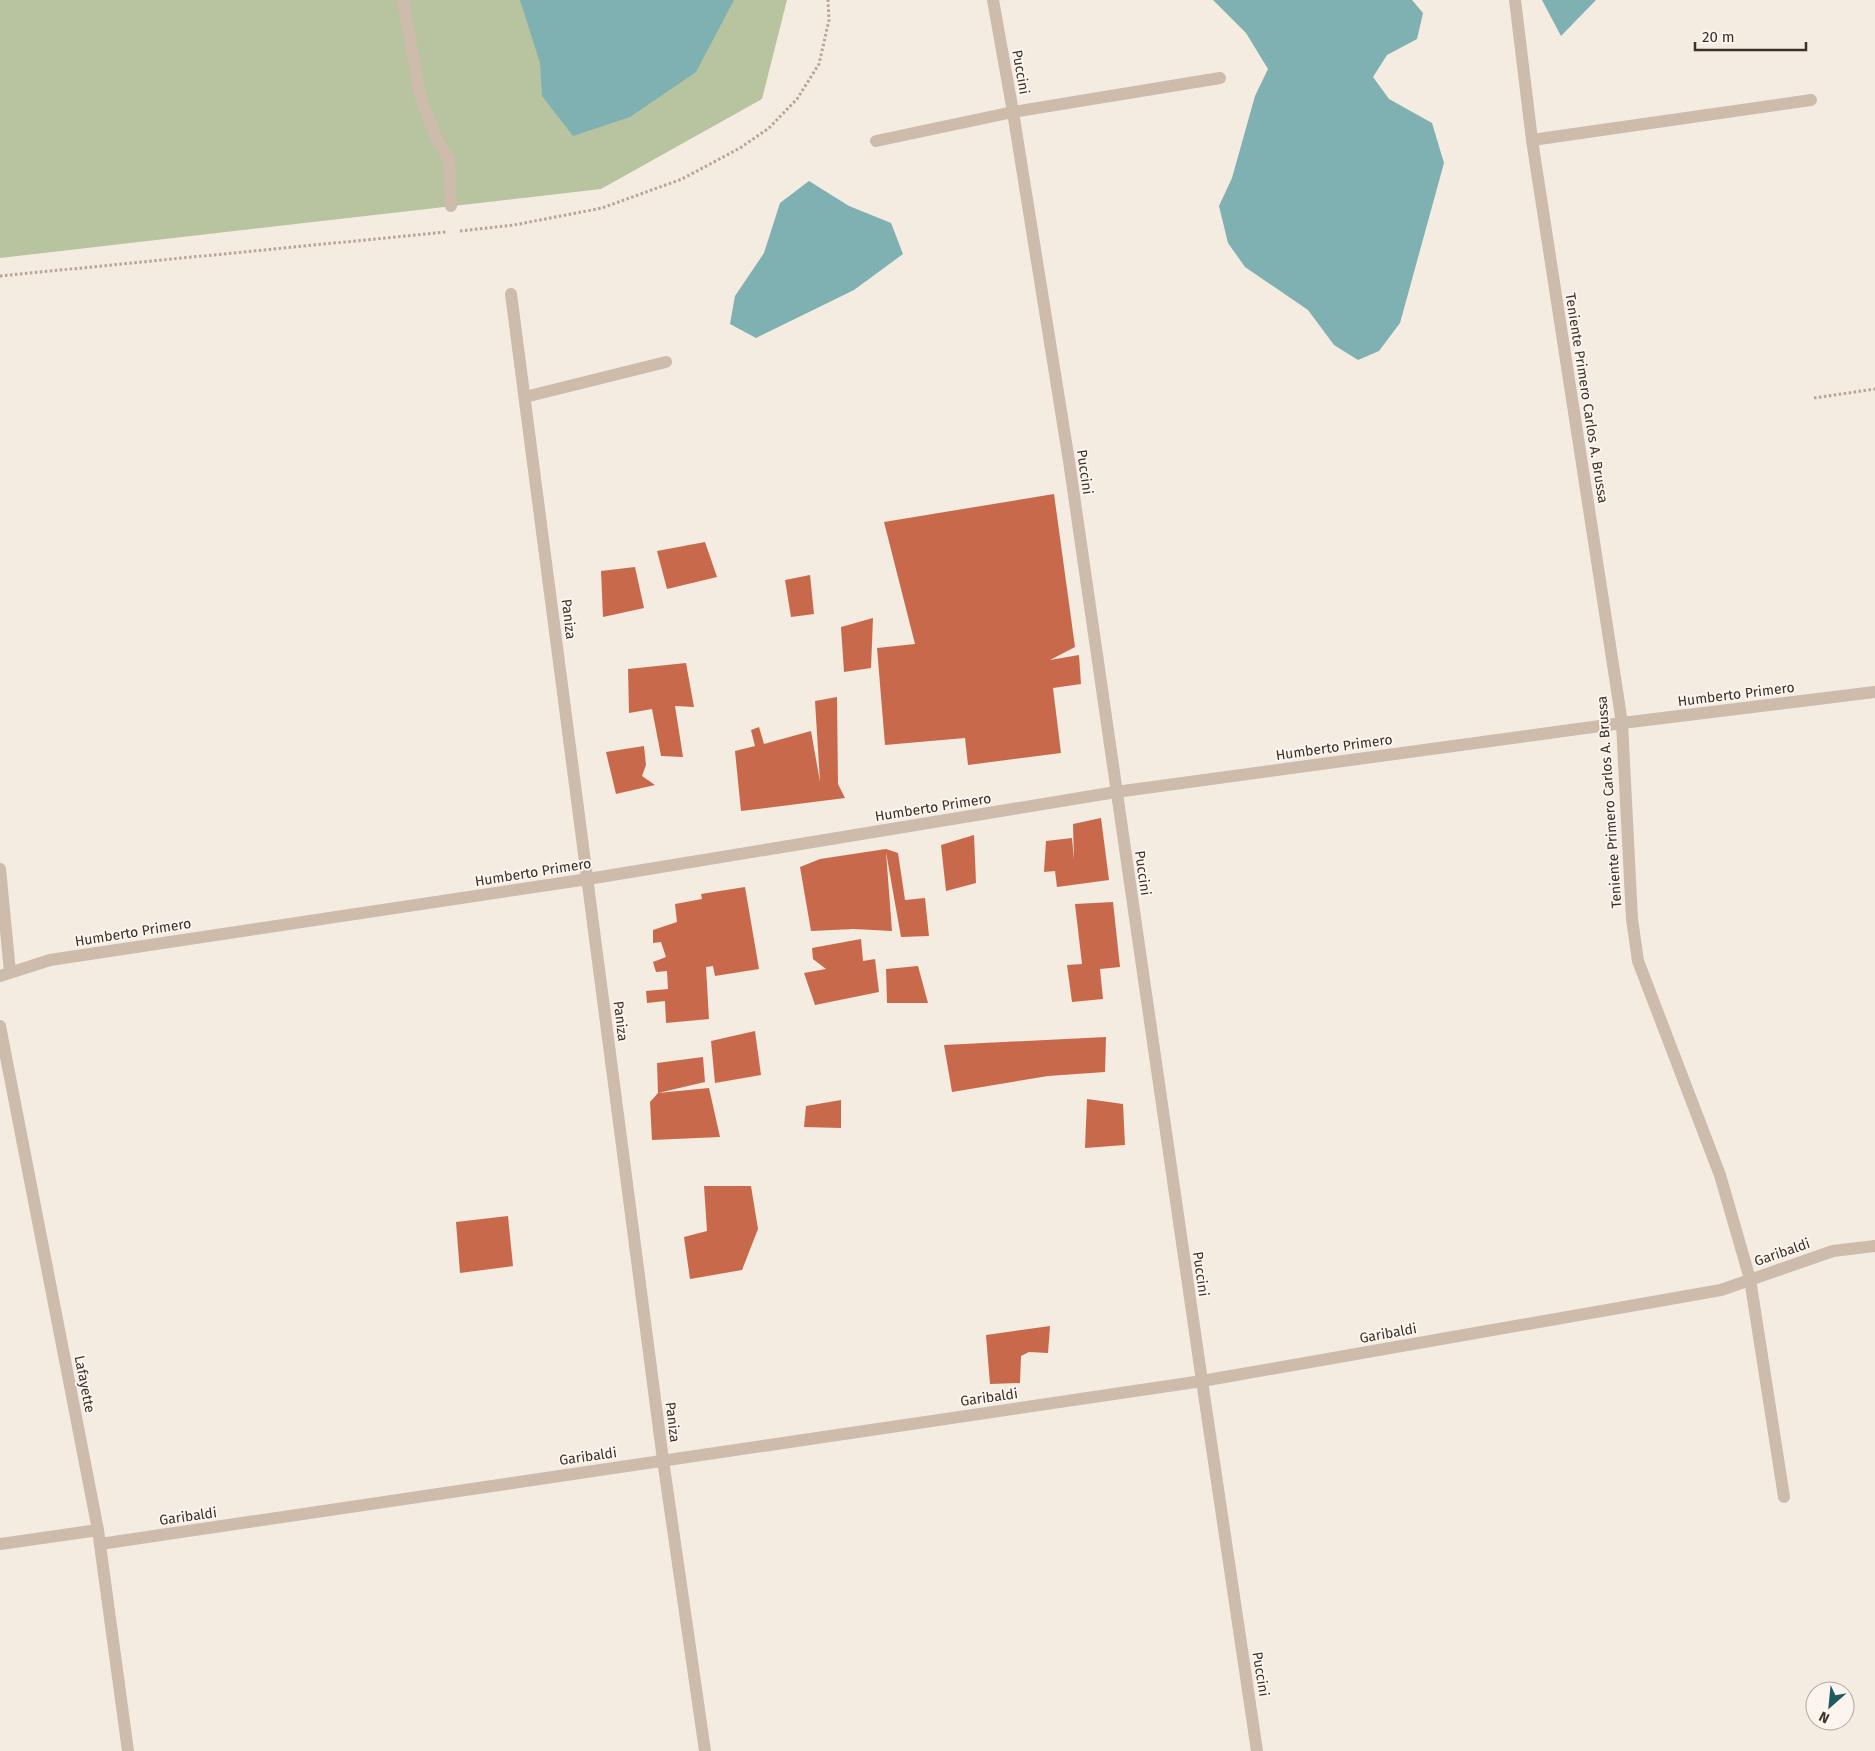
<svg xmlns="http://www.w3.org/2000/svg" width="1875" height="1751" font-family="'Fira Sans',sans-serif">
<style>
.green{fill:#b8c4a0}
.water{fill:#7fb0b2}
.building{fill:#c8694b}
.lines{fill:none;stroke-linecap:round;stroke-linejoin:round}
.path{stroke:#b9a596;stroke-width:3;stroke-dasharray:2.5 2.5;stroke-linecap:butt}
.service{stroke:#cdbbac;stroke-width:12}
.pedestrian{stroke:#cdbbac;stroke-width:12}
.minor{stroke:#cdbbac;stroke-width:12}
.labels{text-anchor:middle;stroke-width:4;stroke-linejoin:round;paint-order:stroke}
.street-label{font-size:14px;fill:#3b302b;stroke:#fbf5ee}
</style>
<rect width="100%" height="100%" fill="#f4ebe1"/>
<polygon class="green" points="0,0 787,0 762,99 601,189 0,258"/>
<g class="water">
<polygon points="520,0 734,0 696,72 630,117 573,136 542,96 540,63"/>
<polygon points="1213,0 1412,0 1423,13 1417,39 1387,55 1373,77 1389,99 1432,123 1444,163 1400,323 1379,351 1358,360 1334,345 1308,310 1245,267 1228,243 1219,206 1232,178 1255,96 1268,69 1246,33"/>
<polygon points="1542,0 1596,0 1561,36"/>
<polygon points="809,181 849,206 891,223 903,254 854,290 756,338 730,324 735,296 764,253 780,203"/>
</g>
<g class="building">
<polygon points="1054,494 1075,647 1050,660 1079,655 1081,684 1053,688 1061,753 968,765 965,738 885,745 877,648 915,644 884,522"/>
<polygon points="705,542 717,577 667,589 657,551"/>
<polygon points="635,567 644,608 603,617 601,571"/>
<polygon points="810,575 814,614 791,617 785,580"/>
<polygon points="873,618 871,668 844,672 841,627"/>
<polygon points="686,663 694,707 675,706 683,757 661,756 652,709 629,713 628,669"/>
<polygon points="837,697 838,784 845,798 741,811 735,751 755,746 751,730 759,727 764,744 811,731 820,782 815,701"/>
<polygon points="644,746 646,765 642,776 655,785 616,794 606,752"/>
<polygon points="1101,818 1109,880 1057,887 1055,871 1044,872 1046,841 1072,838 1074,860 1073,824"/>
<polygon points="974,835 976,883 946,891 941,845"/>
<polygon points="886,849 898,853 905,900 925,898 929,936 901,937 886,852 892,931 854,929 811,931 800,867 820,859"/>
<polygon points="745,887 759,969 715,976 713,966 706,967 709,1019 666,1023 665,1001 647,1003 646,991 668,989 667,971 656,972 653,962 666,957 661,942 653,943 653,930 677,922 675,904 702,899 701,894"/>
<polygon points="1113,902 1120,967 1100,969 1103,999 1072,1002 1067,965 1082,964 1075,904"/>
<polygon points="861,939 863,961 875,959 879,992 815,1005 804,973 826,969 813,959 812,948"/>
<polygon points="918,966 928,1003 887,1003 886,969"/>
<polygon points="755,1031 761,1075 715,1083 711,1041"/>
<polygon points="1106,1037 1105,1072 1048,1076 952,1092 944,1045"/>
<polygon points="703,1057 705,1082 658,1093 709,1088 720,1137 652,1140 650,1102 658,1093 657,1063"/>
<polygon points="1087,1099 1123,1104 1125,1145 1085,1148"/>
<polygon points="841,1100 841,1128 804,1127 806,1106"/>
<polygon points="704,1186 751,1186 758,1229 742,1270 690,1279 684,1237 707,1231"/>
<polygon points="508,1216 513,1266 460,1273 456,1222"/>
<polygon points="1050,1326 1048,1353 1029,1352 1021,1356 1020,1383 990,1384 986,1335"/>
</g>
<g class="lines">
<g class="path">
<polyline points="460,231 514,225 602,208 682,179 740,148 769,128 797,99 819,64 829,20 828,0"/>
<polyline points="0,276 446,232"/>
<polyline points="1814,398 1875,389"/>
</g>
<polyline class="service" points="525,397 666,362"/>
<polyline class="pedestrian" points="403,0 421,99 438,142 449,159 451,206"/>
<g class="minor">
<polyline points="993,0 1013,112 1069,461 1202,1381 1257,1751"/>
<polyline points="1515,0 1532,140 1622,723 1632,919 1638,961 1720,1175 1750,1279 1784,1497"/>
<polyline points="1532,140 1811,100"/>
<polyline points="876,141 1013,112 1220,78"/>
<polyline points="511,294 663,1460 705,1751"/>
<polyline points="0,869 10,972"/>
<polyline points="0,976 50,960 588,879 1116,792 1622,723 1875,692"/>
<polyline points="0,1026 98,1530 128,1751"/>
<polyline points="0,1544 98,1530"/>
<polyline points="100,1544 1202,1381 1721,1290 1833,1251 1875,1246"/>
</g>
</g>
<g class="labels">
<g class="street-label">
<text transform="translate(1021 72) rotate(80)" y="5">Puccini</text>
<text transform="translate(1587 398) rotate(81)" y="5">Teniente Primero Carlos A. Brussa</text>
<text transform="translate(1085 472) rotate(82)" y="5">Puccini</text>
<text transform="translate(569 619) rotate(83)" y="5">Paniza</text>
<text transform="translate(1736 694) rotate(-7)" y="5">Humberto Primero</text>
<text transform="translate(1334 747) rotate(-8)" y="5">Humberto Primero</text>
<text transform="translate(1609 802) rotate(-94)" y="5">Teniente Primero Carlos A. Brussa</text>
<text transform="translate(933 807) rotate(-9)" y="5">Humberto Primero</text>
<text transform="translate(533 872) rotate(-9)" y="5">Humberto Primero</text>
<text transform="translate(1143 873) rotate(82)" y="5">Puccini</text>
<text transform="translate(133 932) rotate(-9)" y="5">Humberto Primero</text>
<text transform="translate(621 1021) rotate(83)" y="5">Paniza</text>
<text transform="translate(1782 1252) rotate(-19)" y="5">Garibaldi</text>
<text transform="translate(1201 1274) rotate(82)" y="5">Puccini</text>
<text transform="translate(1388 1333) rotate(-10)" y="5">Garibaldi</text>
<text transform="translate(85 1384) rotate(79)" y="5">Lafayette</text>
<text transform="translate(989 1397) rotate(-8)" y="5">Garibaldi</text>
<text transform="translate(673 1422) rotate(83)" y="5">Paniza</text>
<text transform="translate(588 1456) rotate(-8)" y="5">Garibaldi</text>
<text transform="translate(188 1516) rotate(-8)" y="5">Garibaldi</text>
<text transform="translate(1261 1674) rotate(81)" y="5">Puccini</text>
</g>
</g>
<g transform="translate(1830 1706) rotate(207)"><circle r="24" fill="#fbf5ee" stroke="#aea6a0"/>
<path d="M0-4L9 19L0 12L-9 19Z" fill="#1f5a5e"/>
<text y="-8" font-size="14" font-weight="bold" text-anchor="middle" fill="#3b302b">N</text>
</g>
<path d="M1695 42v8h111v-8" fill="none" stroke="#3b302b" stroke-width="2.5"/>
<text x="1702" y="42" font-size="15" fill="#3b302b" stroke="#fbf5ee" stroke-width="4" paint-order="stroke">20 m</text>
</svg>
